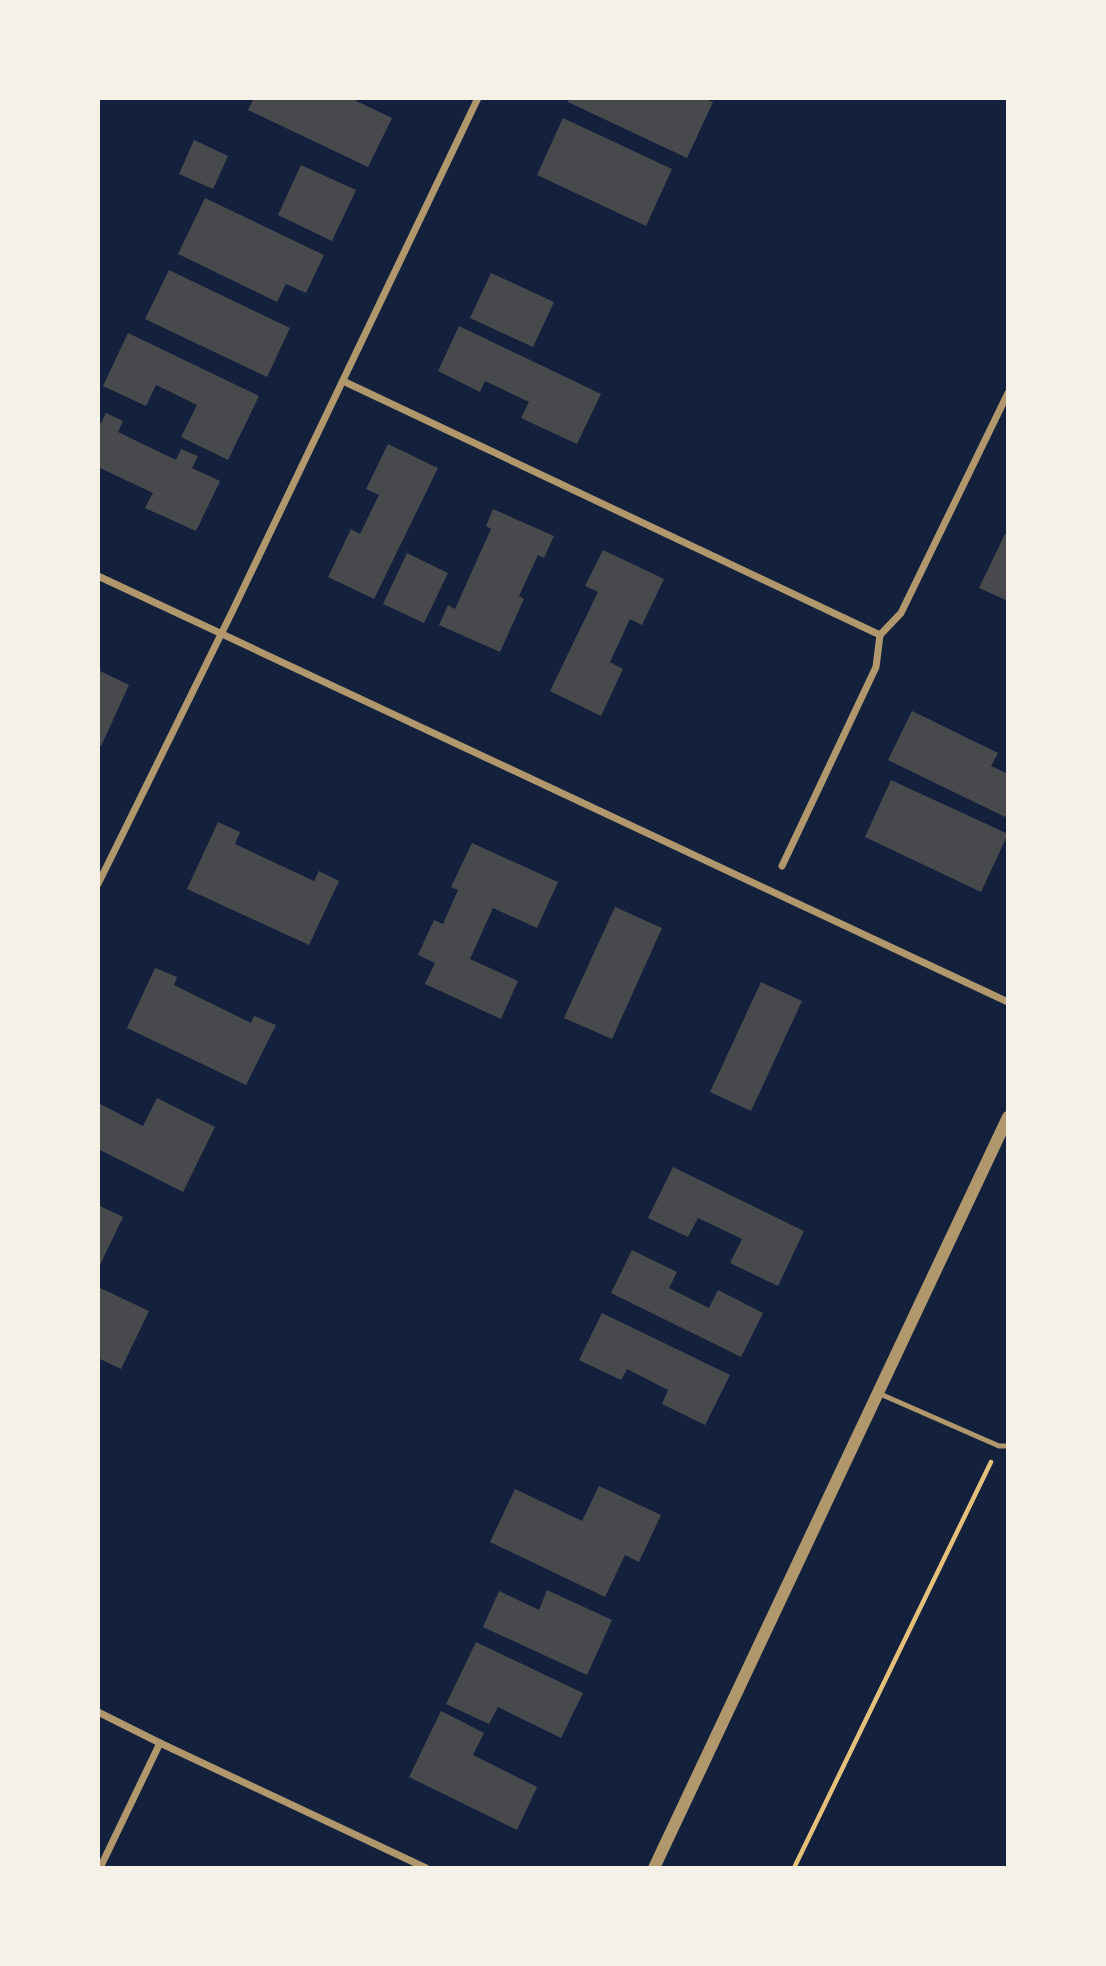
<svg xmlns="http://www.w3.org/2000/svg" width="1106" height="1966" font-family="'PT Sans',sans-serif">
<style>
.building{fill:#48494c}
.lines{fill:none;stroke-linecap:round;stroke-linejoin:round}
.path{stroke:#e5c07b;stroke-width:4.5}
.service{stroke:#b1986c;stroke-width:5}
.minor{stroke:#b1986c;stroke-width:7}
.tertiary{stroke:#b1986c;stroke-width:12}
</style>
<rect width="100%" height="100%" fill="#14213d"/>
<g class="building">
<polygon points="254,98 350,98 392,118 368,167 248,110"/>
<polygon points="570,98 703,98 713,102 687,158 568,102"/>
<polygon points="563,118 672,169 646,226 537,175"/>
<polygon points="194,140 228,156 213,189 179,174"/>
<polygon points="301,165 356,190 332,241 278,215"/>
<polygon points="205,198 324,255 306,293 286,284 277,302 178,254"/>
<polygon points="169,270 290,328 267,377 145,319"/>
<polygon points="491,273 554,302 533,347 470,318"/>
<polygon points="459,326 601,394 577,444 521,418 529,402 485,381 480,392 438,371"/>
<polygon points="128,333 259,396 228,460 181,437 197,405 156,385 146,406 103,386"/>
<polygon points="106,413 123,421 118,432 176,460 181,449 198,456 192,468 220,481 196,531 145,508 153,493 98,467 98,422 101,423"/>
<polygon points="388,444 438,468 374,599 328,577 351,529 360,534 379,495 366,489"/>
<polygon points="493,509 554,536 544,558 538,555 519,596 524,599 500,652 439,625 448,605 455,609 491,529 486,526"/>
<polygon points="1005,534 1008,535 1008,601 979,588"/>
<polygon points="603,550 664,579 642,625 630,619 610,662 623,669 601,716 550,691 598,592 585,586"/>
<polygon points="407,553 448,573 424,623 383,604"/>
<polygon points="98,670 129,685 101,746 98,744"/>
<polygon points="912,711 998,753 991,766 1008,774 1008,811 1005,817 888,760"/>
<polygon points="891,780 1008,834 981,892 865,837"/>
<polygon points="218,822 240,832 235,844 314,881 319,871 339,881 309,945 187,889"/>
<polygon points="472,843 558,882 537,928 493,908 470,959 518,981 501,1019 425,984 435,963 418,955 434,920 443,924 458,890 451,887"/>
<polygon points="615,907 662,928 612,1039 564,1018"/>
<polygon points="155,968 177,977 174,985 251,1023 254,1016 276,1025 246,1085 127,1028"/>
<polygon points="761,982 802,1001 751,1111 710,1092"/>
<polygon points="157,1098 215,1127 183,1192 98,1149 98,1103 143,1126"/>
<polygon points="673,1167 804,1231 778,1286 730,1263 742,1239 698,1218 688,1237 648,1218"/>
<polygon points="98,1205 123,1217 98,1269"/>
<polygon points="632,1250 677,1272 669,1288 709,1308 718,1290 763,1313 741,1357 611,1293"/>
<polygon points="98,1287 149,1311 121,1369 98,1358"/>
<polygon points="602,1313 730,1375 705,1425 662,1404 668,1390 627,1369 621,1380 579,1360"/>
<polygon points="599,1486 661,1515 639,1562 625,1555 605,1597 490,1542 515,1489 582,1521"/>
<polygon points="547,1590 612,1620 587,1675 483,1627 499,1591 539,1610"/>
<polygon points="476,1642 583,1693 561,1738 498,1707 489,1724 446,1704"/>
<polygon points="441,1711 484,1733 473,1755 537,1787 517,1830 409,1777"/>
</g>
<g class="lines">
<polyline class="path" points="794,1868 991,1462"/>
<polyline class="service" points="878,1393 999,1446 1008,1446"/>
<g class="minor">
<polyline points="343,381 880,635 901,613 1008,393"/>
<polyline points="98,576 1008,1002"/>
<polyline points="782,866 876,667 880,635"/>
<polyline points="98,884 233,610 478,98"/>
<polyline points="98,1712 160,1743 426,1868"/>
<polyline points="100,1868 160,1743"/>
</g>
<polyline class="tertiary" points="654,1868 1008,1117"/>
</g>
<rect width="1106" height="1966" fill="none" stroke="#f6f1e7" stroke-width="200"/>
</svg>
